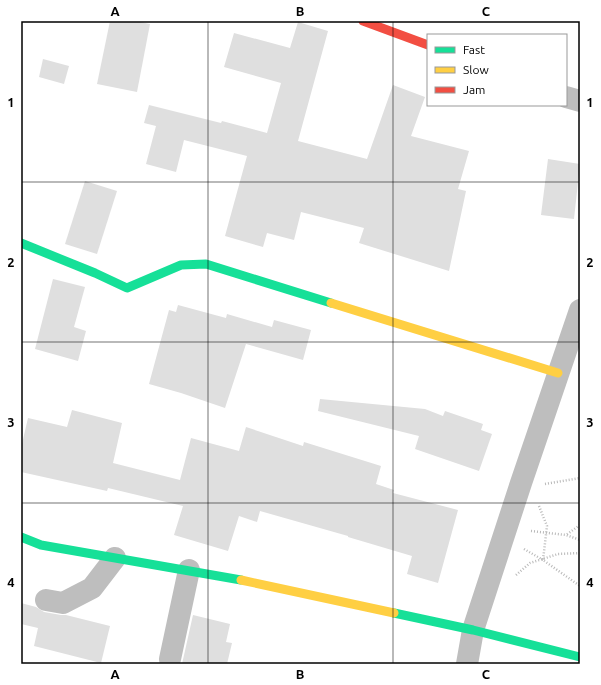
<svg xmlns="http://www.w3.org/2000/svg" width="601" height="685" font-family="Ubuntu,sans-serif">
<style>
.building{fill:#dfdfdf}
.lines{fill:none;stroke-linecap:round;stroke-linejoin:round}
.path{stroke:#b9b9b9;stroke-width:2.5;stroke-dasharray:1 2;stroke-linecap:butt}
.street{stroke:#bebebe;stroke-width:22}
.fast{stroke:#16e098;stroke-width:9}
.slow{stroke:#ffcf43;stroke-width:9}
.jam{stroke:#f24e42;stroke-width:9}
.grid{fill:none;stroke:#000;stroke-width:1;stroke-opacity:0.55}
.neatline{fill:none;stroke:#000;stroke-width:1.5}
.grid-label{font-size:13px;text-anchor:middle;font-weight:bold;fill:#000}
</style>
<rect width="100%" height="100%" fill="#fff"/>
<g class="building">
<polygon points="110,21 135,21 150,24 137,92 97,84"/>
<polygon points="298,22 328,31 298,141 367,159 393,85 425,97 411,136 469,151 458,189 466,191 449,271 359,243 364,228 301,212 294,240 267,233 263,247 225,236 247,156 184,140 176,172 146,164 156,126 144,123 149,105 221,123 222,121 267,133 281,83 224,67 234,33 290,48"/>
<polygon points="43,59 69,66 64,84 39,77"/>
<polygon points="548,159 580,164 574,219 541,215"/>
<polygon points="85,181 117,191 97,254 65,244"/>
<polygon points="53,279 85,287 74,327 86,331 78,361 35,349"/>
<polygon points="178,305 226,318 227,314 272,327 274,320 311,330 303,360 246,344 225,408 181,393 149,384 169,310 176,312"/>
<polygon points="320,399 425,409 443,416 445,411 483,424 481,430 492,434 479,471 415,449 419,436 318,411"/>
<polygon points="72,410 122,423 113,463 180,480 191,438 239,451 246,427 303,446 304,442 381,466 376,484 394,490 393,493 458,510 438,583 407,574 412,556 348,537 348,536 260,511 257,522 239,516 228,551 174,535 183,506 108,488 107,491 21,472 21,448 28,418 67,427"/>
<polygon points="21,603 36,607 44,612 61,615 66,615 110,626 101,663 34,646 38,628 21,624"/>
<polygon points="193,615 230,624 226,642 232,643 227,664 182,664"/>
</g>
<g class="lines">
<g class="path">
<polyline points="545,484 580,478"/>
<polyline points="539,506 547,526 543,560 580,586"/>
<polyline points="580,525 566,535 580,540"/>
<polyline points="531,531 566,535"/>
<polyline points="524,549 543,560"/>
<polyline points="516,575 530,563 558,554 580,553"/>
</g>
<g class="street">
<polyline points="566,97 580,101"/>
<polyline points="46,600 63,603 92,588 115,558"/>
<polyline points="170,659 189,570"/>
<polyline points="467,664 473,630 521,483 580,310"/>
</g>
<g class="fast">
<polyline points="21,243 95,273 127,288 181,265 206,264 331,303"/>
<polyline points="21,537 41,545 241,580"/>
<polyline points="394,613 473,630 580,657"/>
</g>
<g class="slow">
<polyline points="331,303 558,373"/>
<polyline points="241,580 394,613"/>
</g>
<polyline class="jam" points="363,21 428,45"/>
</g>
<path class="grid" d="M208,21V664M393,21V664M21,182H580M21,342H580M21,503H580"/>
<rect width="601" height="685" fill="none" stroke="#ffffff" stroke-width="44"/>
<rect x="427" y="34" width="140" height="72" fill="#ffffff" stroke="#999999"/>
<rect x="435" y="47" width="20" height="6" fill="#16e098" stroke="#999999"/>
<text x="463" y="54" font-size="12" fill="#000000">Fast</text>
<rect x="435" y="67" width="20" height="6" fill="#ffcf43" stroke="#999999"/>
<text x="463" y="74" font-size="12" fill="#000000">Slow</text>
<rect x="435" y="87" width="20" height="6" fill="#f24e42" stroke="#999999"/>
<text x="463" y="94" font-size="12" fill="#000000">Jam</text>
<rect x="22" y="22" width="557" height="641" class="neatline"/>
<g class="grid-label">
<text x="115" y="16">A</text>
<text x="300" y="16">B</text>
<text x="486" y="16">C</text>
<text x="11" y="107">1</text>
<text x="590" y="107">1</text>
<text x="11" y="267">2</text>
<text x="590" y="267">2</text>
<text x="11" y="427">3</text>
<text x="590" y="427">3</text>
<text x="11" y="587">4</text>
<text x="590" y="587">4</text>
<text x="115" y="679">A</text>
<text x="300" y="679">B</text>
<text x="486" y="679">C</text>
</g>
</svg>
